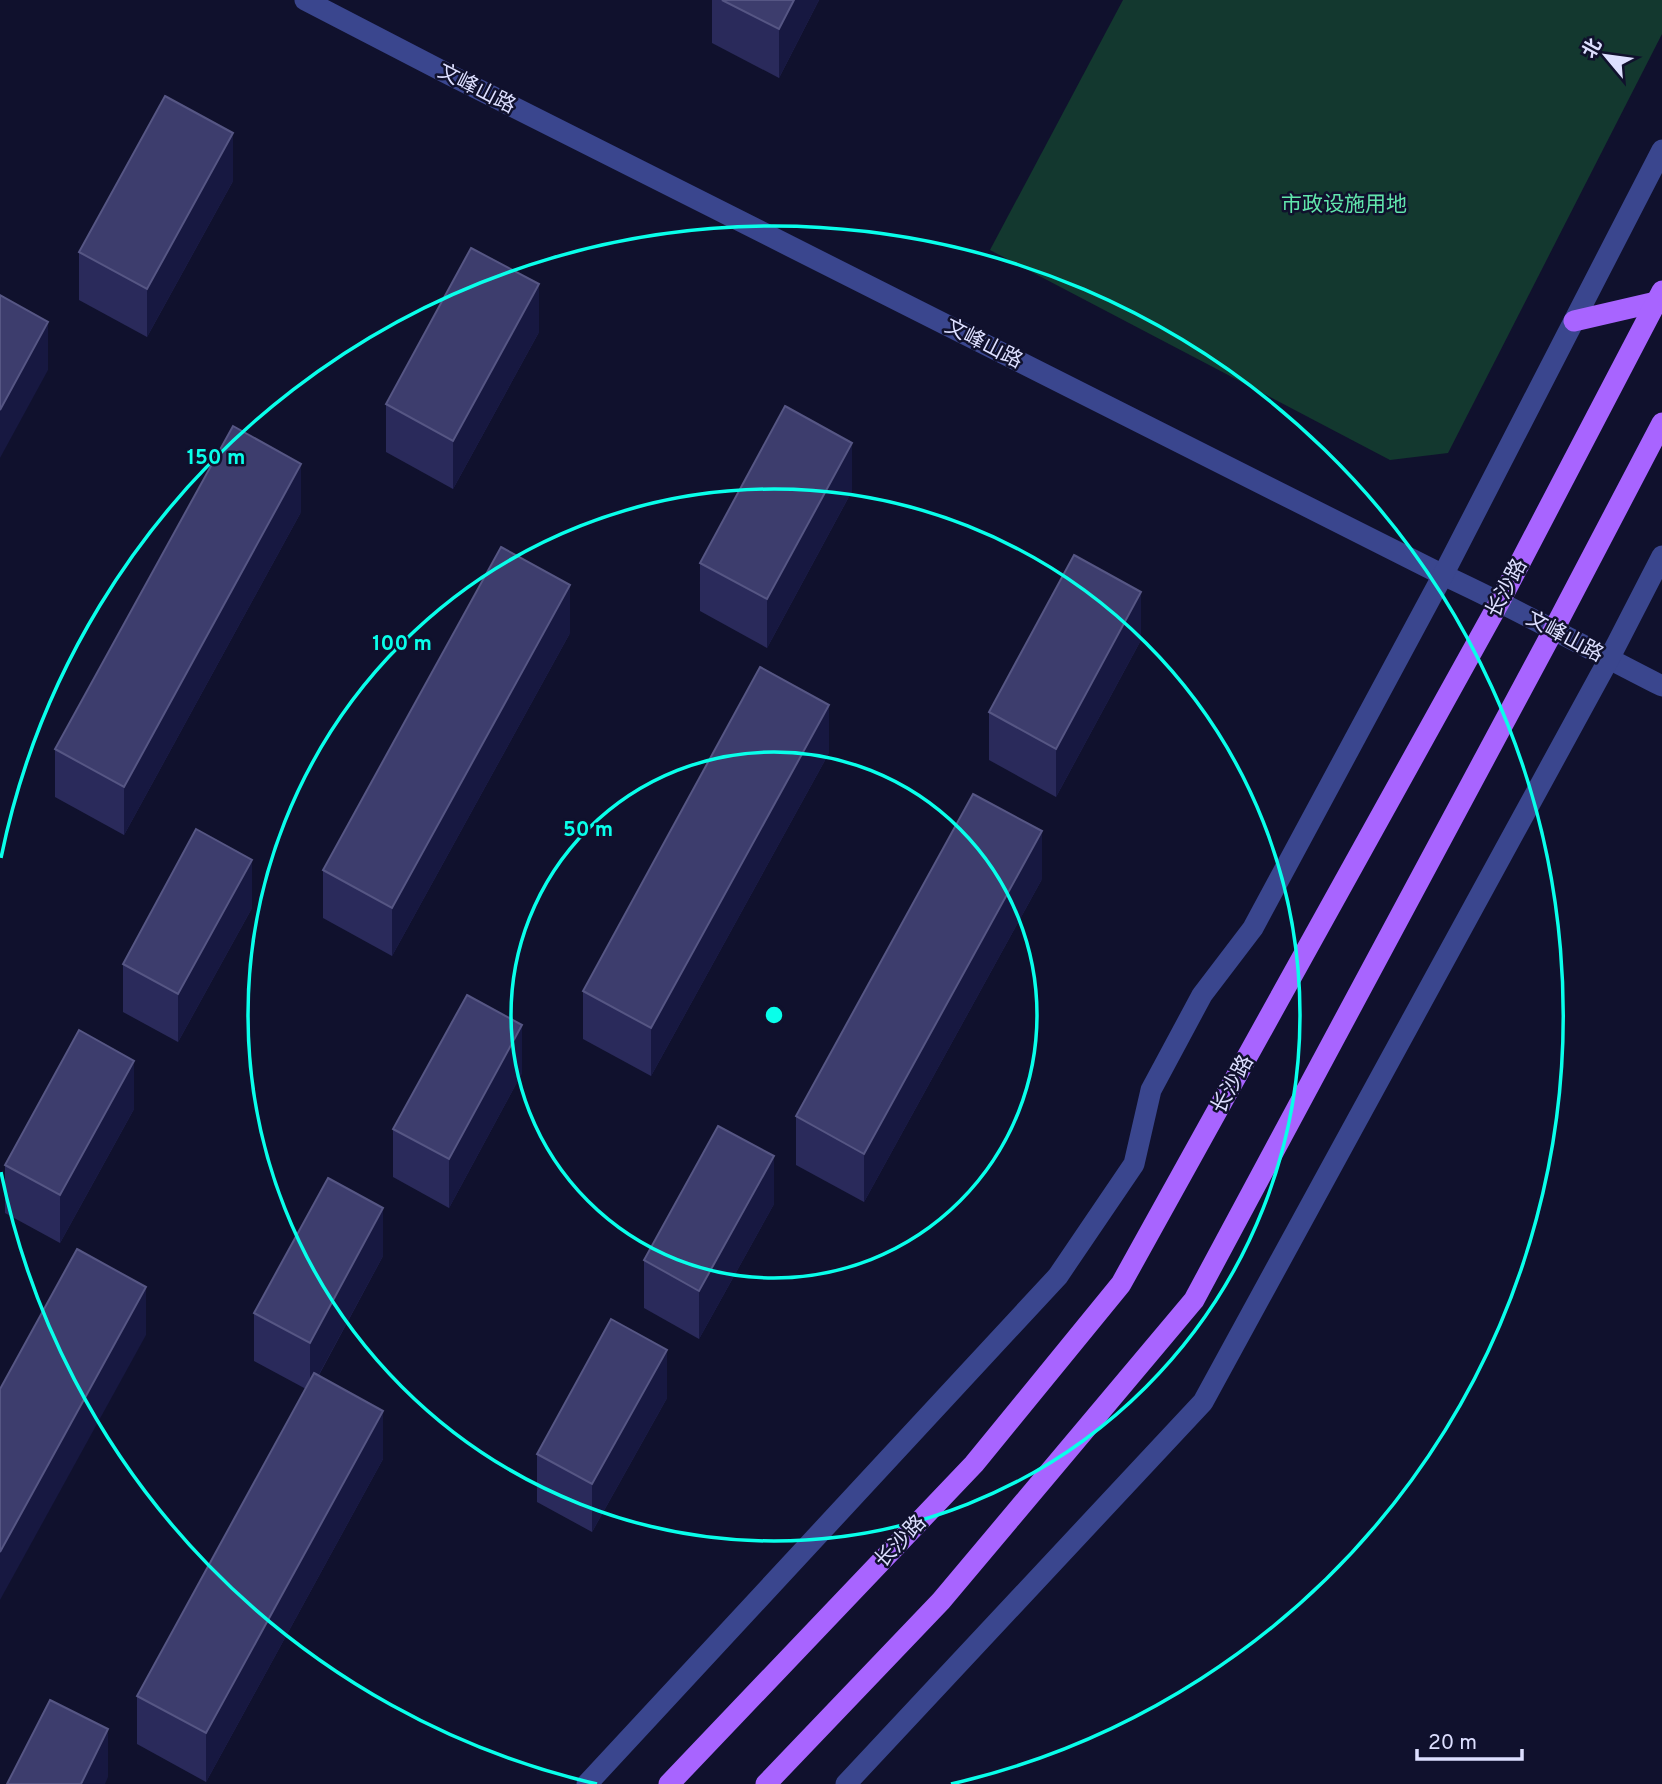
<svg xmlns="http://www.w3.org/2000/svg" width="1662" height="1784" font-family="Overpass,'Noto Sans SC',sans-serif">
<style>
.green{fill:#13382f}
.lines{fill:none;stroke-linecap:round;stroke-linejoin:round}
.minor{stroke:#3a468e;stroke-width:21}
.major{stroke:#a864ff;stroke-width:21}
.wall{fill:#2a2a5b}
.shaded-wall{fill:#171841}
.building{fill:#3d3d6d;stroke:#565684;stroke-width:2}
.ring{fill:none;stroke:#09ffea;stroke-width:3.5}
.labels{text-anchor:middle;stroke-width:5;stroke-linejoin:round;paint-order:stroke}
.street-label{font-size:21px;fill:#dddfff;stroke:#10112d}
.park-label{font-size:21px;fill:#61e6ac;stroke:#10112d}
.centre{fill:#09ffea;stroke:#10112d;stroke-width:3.5}
.ring-label{font-size:21px;text-anchor:middle;font-weight:bold;fill:#09ffea;stroke:#10112d;stroke-width:5;stroke-linejoin:round;paint-order:stroke}
</style>
<rect width="100%" height="100%" fill="#10112d"/>
<polygon class="green" points="1123,0 1662,0 1662,34 1448,453 1390,460 990,250"/>
<g class="lines">
<g class="minor">
<path d="M305,0L448,74L1443,575C1517,609 1589,649 1662,686"/>
<polyline points="587,1784 1058,1276 1134,1164 1151,1090 1202,995 1253,928 1443,575 1662,150"/>
<polyline points="846,1784 1203,1402 1609,659 1662,556"/>
</g>
<g class="major">
<polyline points="1574,321 1656,302"/>
<polyline points="669,1784 974,1464 1121,1284 1500,601 1662,291"/>
<polyline points="766,1784 941,1601 1194,1300 1553,631 1662,423"/>
</g>
</g>
<g class="wall">
<polygon points="712,0 819,0 779,78 712,43"/>
<polygon points="233,181 147,337 79,300 79,252"/>
<polygon points="539,332 453,489 386,452 386,404"/>
<polygon points="852,491 767,648 700,611 700,563"/>
<polygon points="301,512 124,835 55,797 55,749"/>
<polygon points="570,633 392,956 323,918 323,870"/>
<polygon points="1141,640 1056,797 989,760 989,712"/>
<polygon points="829,753 651,1076 583,1039 583,991"/>
<polygon points="1042,879 864,1202 796,1165 796,1116"/>
<polygon points="252,908 178,1042 123,1012 123,964"/>
<polygon points="522,1073 449,1208 393,1177 393,1129"/>
<polygon points="134,1109 60,1243 5,1213 5,1165"/>
<polygon points="774,1204 699,1339 644,1308 644,1260"/>
<polygon points="383,1256 319,1375 383,1459 206,1782 137,1744 137,1696 306,1389 254,1361 254,1313"/>
<polygon points="667,1398 592,1532 537,1502 537,1454"/>
</g>
<g class="shaded-wall">
<polygon points="794,0 819,0 779,78 779,29"/>
<polygon points="233,133 233,181 147,337 147,289"/>
<polygon points="539,284 539,332 453,489 453,441"/>
<polygon points="48,322 48,370 0,458 0,410"/>
<polygon points="852,443 852,491 767,648 767,599"/>
<polygon points="301,464 301,512 124,835 124,787"/>
<polygon points="570,585 570,633 392,956 392,908"/>
<polygon points="1141,592 1141,640 1056,797 1056,749"/>
<polygon points="829,705 829,753 651,1076 651,1028"/>
<polygon points="1042,831 1042,879 864,1202 864,1154"/>
<polygon points="252,860 252,908 178,1042 178,994"/>
<polygon points="522,1025 522,1073 449,1208 449,1159"/>
<polygon points="134,1061 134,1109 60,1243 60,1195"/>
<polygon points="774,1156 774,1204 699,1339 699,1291"/>
<polygon points="383,1208 383,1256 310,1391 310,1343"/>
<polygon points="146,1287 146,1335 0,1600 0,1552"/>
<polygon points="667,1350 667,1398 592,1532 592,1484"/>
<polygon points="383,1411 383,1459 206,1782 206,1733"/>
<polygon points="108,1729 108,1777 105,1784 81,1784"/>
</g>
<g class="building">
<polygon points="722,0 794,0 779,29"/>
<polygon points="165,96 233,133 147,289 79,252"/>
<polygon points="471,248 539,284 453,441 386,404"/>
<polygon points="0,295 48,322 0,410"/>
<polygon points="785,406 852,443 767,599 700,563"/>
<polygon points="233,426 301,464 124,787 55,749"/>
<polygon points="501,547 570,585 392,908 323,870"/>
<polygon points="1074,555 1141,592 1056,749 989,712"/>
<polygon points="760,667 829,705 651,1028 583,991"/>
<polygon points="973,794 1042,831 864,1154 796,1116"/>
<polygon points="196,829 252,860 178,994 123,964"/>
<polygon points="467,995 522,1025 449,1159 393,1129"/>
<polygon points="79,1030 134,1061 60,1195 5,1165"/>
<polygon points="718,1126 774,1156 699,1291 644,1260"/>
<polygon points="328,1178 383,1208 310,1343 254,1313"/>
<polygon points="77,1249 146,1287 0,1552 0,1389"/>
<polygon points="611,1319 667,1350 592,1484 537,1454"/>
<polygon points="314,1373 383,1411 206,1733 137,1696"/>
<polygon points="50,1700 108,1729 81,1784 7,1784"/>
</g>
<g class="ring">
<circle cx="774" cy="1015" r="263"/>
<circle cx="774" cy="1015" r="526"/>
<path d="M597 1784A789 789 0 0 1 1 1172M1 858A789 789 0 1 1 951 1784"/>
</g>
<g class="labels">
<g class="street-label">
<text transform="translate(477 88) rotate(27)" y="7">文峰山路</text>
<text transform="translate(984 343) rotate(27)" y="7">文峰山路</text>
<text transform="translate(1506 588) rotate(-62)" y="7">长沙路</text>
<text transform="translate(1565 636) rotate(28)" y="7">文峰山路</text>
<text transform="translate(1232 1084) rotate(-61)" y="7">长沙路</text>
<text transform="translate(900 1541) rotate(-46)" y="7">长沙路</text>
</g>
<g class="park-label">
<text x="1344" y="211">市政设施用地</text>
</g>
</g>
<circle cx="774" cy="1015" r="10" class="centre"/>
<g class="ring-label">
<text x="216" y="464">150 m</text>
<text x="402" y="650">100 m</text>
<text x="588" y="836">50 m</text>
</g>
<g transform="translate(1606 56) rotate(299)" stroke="#10112d" stroke-width="5" paint-order="stroke">
<path d="M0-5L12 26L0 18L-12 26Z" fill="#dddfff"/>
<text y="-10" font-size="19" font-weight="bold" text-anchor="middle" fill="#dddfff">北</text>
</g>
<path d="M1417 1749v10h105v-10" fill="none" stroke="#dddfff" stroke-width="3.5"/>
<text x="1428" y="1749" font-size="21" fill="#dddfff" stroke="#10112d" stroke-width="5" paint-order="stroke">20 m</text>
</svg>
